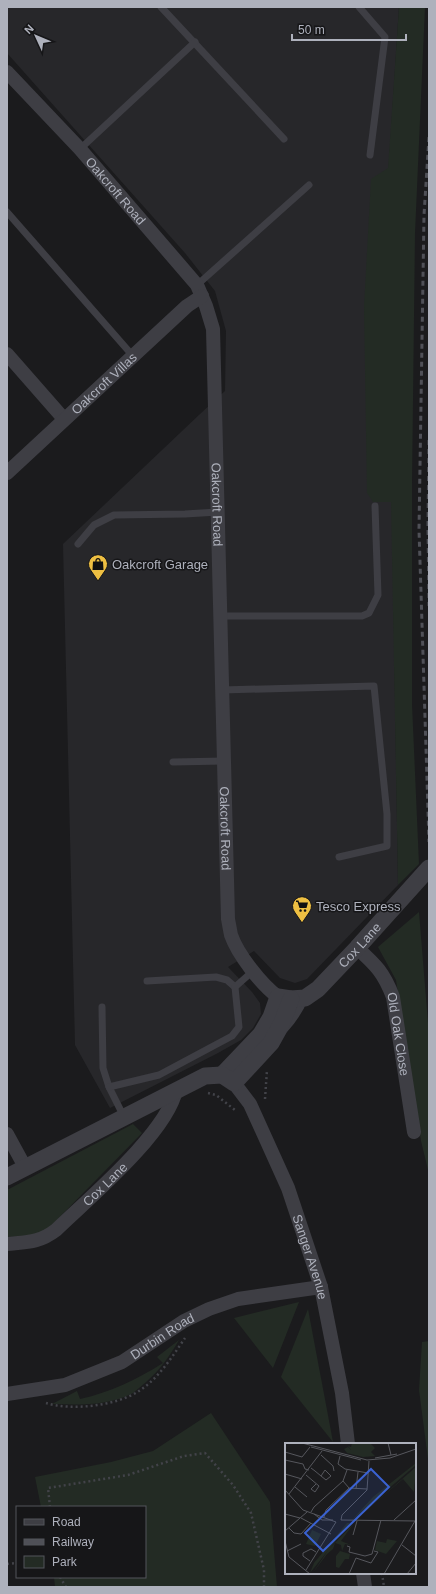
<svg xmlns="http://www.w3.org/2000/svg" width="436" height="1594" font-family="Helvetica,sans-serif">
<style>
.built{fill:#27272a}
.green{fill:#232b24}
.lines{fill:none;stroke-linecap:round;stroke-linejoin:round}
.path{stroke:#424349;stroke-width:2.5;stroke-dasharray:2 3;stroke-linecap:butt}
.service{stroke:#3e3e44;stroke-width:7}
.minor{stroke:#3e3e44;stroke-width:14}
.tertiary{stroke:#3e3e44;stroke-width:17}
.rail{stroke:#4f5057;stroke-width:3;stroke-dasharray:5 4;stroke-linecap:butt}
.labels{text-anchor:middle;stroke-width:3;stroke-linejoin:round;paint-order:stroke}
.street-label{font-size:13px;fill:#aeb1bc;stroke:#161618}
.poi-label{font-size:13px;fill:#aeb1bc;stroke:#161618;text-anchor:start}
.inset-road{fill:none;stroke:#56575d;stroke-width:1}
.view{fill:#3a62d2;fill-opacity:0.15;stroke:#3a62d2;stroke-width:2}
.inset-edge{fill:none;stroke:#aeb1bc;stroke-width:2}
</style>
<rect width="100%" height="100%" fill="#1b1b1d"/>
<polygon class="built" points="7,7 399,7 387,194 398,885 307,979 295,983 280,978 254,951 228,967 252,992 260,1003 261,1014 253,1028 241,1040 218,1053 110,1108 75,1045 63,544 200,414 225,391 226,331 215,291 185,253 7,53"/>
<g class="green">
<polygon points="399,7 425,7 415,233 412,484 412,704 419,864 398,885 391,502 373,502 367,493 364,307 371,179 388,168"/>
<polygon points="419,912 429,1035 429,1174 421,1141 396,980 378,947"/>
<polygon points="133,1124 142,1133 45,1232 37,1235 7,1237 7,1190"/>
<polygon points="299,1302 273,1368 234,1318"/>
<polygon points="308,1309 333,1442 281,1377"/>
<path d="M179,1340C169,1357 160,1370 145,1383C141,1386 137,1390 133,1393C109,1406 79,1405 52,1404L77,1391L80,1399C111,1392 136,1380 163,1363L157,1357Z"/>
<polygon points="429,1341 429,1467 419,1390 422,1342"/>
<polygon points="211,1413 270,1502 277,1587 55,1587 54,1577 145,1577 145,1507 41,1507 35,1477 111,1462 153,1451"/>
</g>
<g class="lines">
<g class="path">
<polyline points="208,1093 216,1095 235,1110"/>
<polyline points="265,1099 267,1070"/>
<path d="M46,1403C71,1411 116,1406 139,1391C159,1378 172,1357 185,1338"/>
<polyline points="50,1507 48,1488 128,1475 184,1456 205,1453 233,1485 251,1513 264,1570 264,1587"/>
<polyline points="7,1564 17,1563"/>
<polyline points="382,1573 384,1587"/>
<polyline points="60,1577 66,1587"/>
</g>
<g class="service">
<polyline points="161,7 284,139"/>
<polyline points="359,7 385,37 370,155"/>
<polyline points="80,149 195,42"/>
<polyline points="7,212 133,356"/>
<polyline points="197,285 309,185"/>
<polyline points="78,544 94,525 114,515 185,514 218,512"/>
<polyline points="221,616 362,616 369,613 378,595 375,506"/>
<polyline points="222,690 374,686 387,814 387,846 339,857"/>
<polyline points="173,762 224,761"/>
<polyline points="147,981 216,977 227,980 235,987"/>
<polyline points="102,1007 103,1068 109,1087 124,1117"/>
<path d="M285,1029C294,1019 300,1010 305,998"/>
<polyline points="109,1087 159,1075 232,1036 239,1027 235,987 253,971"/>
</g>
<g class="minor">
<path id="s1" d="M7,72L80,149L197,285L206,306L213,329L228,919C229,924 230,930 231,935C238,955 261,984 278,997"/>
<polyline points="7,354 64,419"/>
<path id="s2" d="M7,473L187,306L202,296"/>
<path id="s3" d="M357,948C376,965 384,973 393,997L414,1132"/>
<path id="s4" d="M234,1083L250,1104L288,1188L321,1287L342,1393L348,1444"/>
<polyline points="7,1134 25,1167"/>
<path id="s5" d="M7,1244C27,1242 39,1243 56,1230C88,1199 167,1133 176,1090"/>
<path id="s6" d="M7,1394L65,1385L122,1362L184,1321L209,1309L238,1299L321,1287"/>
<polyline points="363,1573 365,1587"/>
</g>
<g class="tertiary">
<path id="s7" d="M222,1075L261,1034L271,1017L278,997L291,999L305,998L318,989L357,948L429,868"/>
<polyline points="7,1177 205,1076 222,1075 234,1083 271,1043 281,1025 291,999"/>
</g>
<g class="rail">
<polyline points="429,137 424,215 419,530 429,842"/>
<polyline points="429,440 428,526 429,606"/>
</g>
</g>
<defs>
<g id="shop-pin" transform="scale(1)"><path d="M0 17L-7.5 6A9.5 9.5 0 1 1 7.5 6Z" fill="#eebf42" stroke="#161618"/><path d="M-5-2.5h2.3a2.7 3.5 0 0 1 5.4 0H5L5.5 6h-11ZM-1.5-2.5h3a1.5 2.3 0 0 0-3 0Z" fill="#111"/></g>
<g id="supermarket-pin" transform="scale(1)"><path d="M0 17L-7.5 6A9.5 9.5 0 1 1 7.5 6Z" fill="#eebf42" stroke="#161618"/><path d="M-6-5.5h2.5l.6 2H6L4.5 2H-2.5L-4.4-4H-6ZM-1.5 3.2a1.3 1.3 0 1 0 .1 0ZM3 3.2a1.3 1.3 0 1 0 .1 0Z" fill="#111"/></g>
</defs>
<g fill-rule="evenodd">
<use href="#shop-pin" x="98" y="564"/>
<use href="#supermarket-pin" x="302" y="906"/>
</g>
<g class="labels">
<g class="street-label">
<text dy="5" stroke="none"><textPath href="#s1" startOffset="161">Oakcroft Road</textPath></text>
<text dy="5" stroke="none"><textPath href="#s2" startOffset="132">Oakcroft Villas</textPath></text>
<text dy="5" stroke="none"><textPath href="#s1" startOffset="508">Oakcroft Road</textPath></text>
<text dy="5" stroke="none"><textPath href="#s1" startOffset="832">Oakcroft Road</textPath></text>
<text dy="5" stroke="none"><textPath href="#s7" startOffset="201">Cox Lane</textPath></text>
<text dy="5" stroke="none"><textPath href="#s3" startOffset="99">Old Oak Close</textPath></text>
<text dy="5" stroke="none"><textPath href="#s5" startOffset="119">Cox Lane</textPath></text>
<text dy="5" stroke="none"><textPath href="#s4" startOffset="191">Sanger Avenue</textPath></text>
<text dy="5" stroke="none"><textPath href="#s6" startOffset="168">Durbin Road</textPath></text>
</g>
<g class="poi-label">
<text x="112" y="569">Oakcroft Garage</text>
<text x="316" y="911">Tesco Express</text>
</g>
</g>
<g transform="translate(285 1443)">
<rect width="131" height="131" fill="#1b1b1d"/>
<path d="M67,0H85L90,5L86,9L90,13L78,14L62,10L59,6L63,4L66,7L63,3L66,4ZM131,20V22L66,78L88,54ZM131,24L129,49L118,36L69,78ZM62,80H65L25,130L29,120ZM69,80L56,98L66,102L60,101L57,108L56,102L50,100L48,106L42,111L27,131L44,106ZM27,87L36,91L30,103L21,101ZM102,96L112,98L101,111L90,107L92,98L101,100ZM55,108L65,111L64,116H60L54,125L51,124V113Z" fill="#232b24"/>
<path class="inset-road" d="M17,0L82,17L105,15L131,6M103,0L106,12M26,4L76,17M0,9L17,14L25,4M36,12L48,23L49,28M55,13L53,21L60,26L83,30M90,15L112,11M0,17L18,21L20,26L24,27M26,25L30,28L36,33L41,37L46,33L40,27L36,33M0,31L17,36M21,32L34,43L30,49L26,46L31,41M58,38L64,45L82,46M10,44L22,54M71,46L73,29M0,47L18,67L51,79M4,51L37,8M26,69L29,64L58,38L62,27M0,71L15,75M29,71L37,77H48M39,74L41,67L64,45M16,75L46,91M56,77L131,78M56,77L57,72L82,47L84,18M109,77L131,57M4,85L9,90L16,91L26,80M0,88L22,69M68,92L72,78M0,98L4,114L25,131M117,102L131,113M62,103L65,104L64,109L80,113L87,111L96,77M2,108L16,101M71,115L86,120L93,109L89,108M25,118L18,113V110L26,106L31,109M21,127L51,79M64,131L71,115M99,131L130,78M122,131L131,120"/>
<path class="view" d="M86,26L104,44L38,108L20,90Z"/>
<rect width="131" height="131" class="inset-edge"/>
</g>
<rect width="436" height="1594" fill="none" stroke="#aeb1bc" stroke-width="16"/>
<rect x="16" y="1506" width="130" height="72" fill="#161618" stroke="#53545a"/>
<rect x="24" y="1519" width="20" height="6" fill="#3e3e44" stroke="#53545a"/>
<text x="52" y="1526" font-size="12" fill="#aeb1bc">Road</text>
<rect x="24" y="1539" width="20" height="6" fill="#4f5057" stroke="#53545a"/>
<text x="52" y="1546" font-size="12" fill="#aeb1bc">Railway</text>
<rect x="24" y="1556" width="20" height="12" fill="#232b24" stroke="#53545a"/>
<text x="52" y="1566" font-size="12" fill="#aeb1bc">Park</text>
<g transform="translate(36 36) rotate(314)" stroke="#161618" stroke-width="3" paint-order="stroke">
<path d="M0-3L7 15L0 10L-7 15Z" fill="#aeb1bc"/>
<text y="-6" font-size="11" font-weight="bold" text-anchor="middle" fill="#aeb1bc">N</text>
</g>
<path d="M292 34v6h114v-6" fill="none" stroke="#aeb1bc" stroke-width="2"/>
<text x="298" y="34" font-size="12" fill="#aeb1bc" stroke="#161618" stroke-width="3" paint-order="stroke">50 m</text>
</svg>
